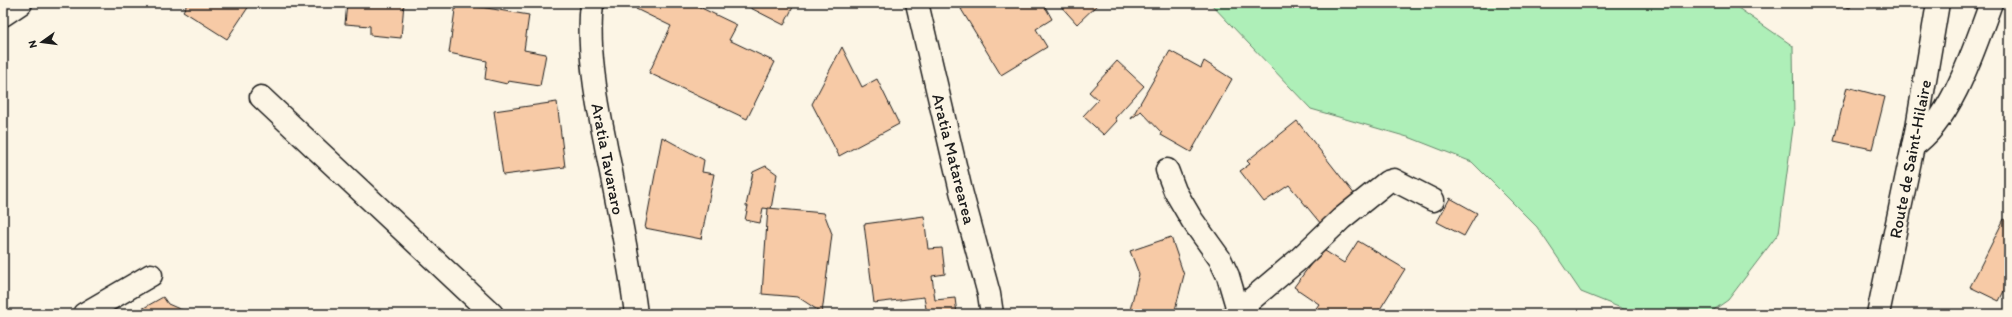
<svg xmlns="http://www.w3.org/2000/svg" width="2012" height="317" font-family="Itim,sans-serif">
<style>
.green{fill:#aeefb8;stroke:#65866a}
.building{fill:#f7caa6;stroke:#1c1c1c}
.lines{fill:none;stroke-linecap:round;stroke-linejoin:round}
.minor-casing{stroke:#1c1c1c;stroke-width:25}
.major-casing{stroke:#1c1c1c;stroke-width:25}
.minor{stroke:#fcf5e5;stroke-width:22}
.major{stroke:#fcf5e5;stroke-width:22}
.labels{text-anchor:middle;stroke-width:3;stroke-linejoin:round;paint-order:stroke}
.street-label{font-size:17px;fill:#1c1c1c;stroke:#fcf5e5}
</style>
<rect width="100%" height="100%" fill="#fcf5e5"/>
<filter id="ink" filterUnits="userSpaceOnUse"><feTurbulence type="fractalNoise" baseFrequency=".025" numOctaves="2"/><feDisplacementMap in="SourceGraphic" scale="8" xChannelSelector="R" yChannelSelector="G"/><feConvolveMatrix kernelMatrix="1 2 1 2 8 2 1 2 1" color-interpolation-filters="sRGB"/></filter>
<g filter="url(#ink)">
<polygon class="green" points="1210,3 1731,3 1793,46 1794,120 1779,233 1728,300 1708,314 1636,314 1581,292 1537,227 1472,162 1411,138 1311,109"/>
<g class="building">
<polygon points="188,3 251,3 227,39 183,11"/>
<polygon points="347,3 404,3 401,38 370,35 370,26 345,24"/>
<polygon points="456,3 529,15 524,50 546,54 540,86 508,81 507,84 485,79 487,61 449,53"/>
<polygon points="638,3 691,3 737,25 729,40 775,62 747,119 649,73 671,26 636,9"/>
<polygon points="741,3 795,3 784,25"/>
<polygon points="971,3 1043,3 1052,19 1036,29 1047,47 1001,75 961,9"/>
<polygon points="1058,3 1099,3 1077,24"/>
<polygon points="1833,3 1852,3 1850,8"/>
<polygon points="842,47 862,87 877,79 899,124 839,156 812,104"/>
<polygon points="1170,51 1201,68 1204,61 1232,79 1191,152 1161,135 1162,133 1141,111 1131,119"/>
<polygon points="1117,61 1144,86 1115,118 1117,121 1104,135 1083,116 1098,100 1089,92"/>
<polygon points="1847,87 1885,97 1872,149 1834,141"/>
<polygon points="557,102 565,167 503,175 494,111"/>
<polygon points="1297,121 1355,195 1321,224 1289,185 1264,202 1240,171 1250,164 1247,161"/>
<polygon points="662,137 704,160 702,172 714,174 701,239 645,228"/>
<polygon points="766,166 777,174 771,209 763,208 760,223 745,220 748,206 746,206 753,172"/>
<polygon points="1450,198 1477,213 1464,236 1437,222"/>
<polygon points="768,208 824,213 832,234 822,313 798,297 762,294"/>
<polygon points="924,216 928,249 942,248 945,274 932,276 935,300 955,298 957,314 927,314 924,297 874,303 864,224"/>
<polygon points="2004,219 2009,222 2009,281 1999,301 1970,287"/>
<polygon points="1171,237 1184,275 1174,314 1129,314 1139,274 1130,251"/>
<polygon points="1358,241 1405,269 1377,314 1312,314 1319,304 1294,287 1322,249 1344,263"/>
<polygon points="163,297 168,304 191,314 133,314"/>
</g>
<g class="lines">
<g class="minor-casing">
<g id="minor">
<polyline points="3,15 21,3"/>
<polyline points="261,97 492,314"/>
<path d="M1913,146C1952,120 1975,46 1991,3"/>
<polyline points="1167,170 1175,191 1192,220 1220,259 1228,276 1238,310"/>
<polyline points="84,314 151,275"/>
<polyline points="1234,314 1298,260 1341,219 1387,182 1394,180 1433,200"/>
</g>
</g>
<g class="major-casing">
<g id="major">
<path d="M592,3C587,47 596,98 605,141C616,199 629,256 636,314"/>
<polyline points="917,3 961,191 989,294 992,314"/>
<polyline points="1878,314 1917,127 1938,3"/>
</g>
</g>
<use href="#minor" class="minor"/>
<use href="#major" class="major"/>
</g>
</g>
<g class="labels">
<g class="street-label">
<text transform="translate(608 159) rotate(79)" y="6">Aratia Tavararo</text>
<text transform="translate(954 159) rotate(76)" y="6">Aratia Matarearea</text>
<text transform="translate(1910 159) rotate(-79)" y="6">Route de Saint-Hilaire</text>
</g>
</g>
<rect width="2012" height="317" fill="none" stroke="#fcf5e5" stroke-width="16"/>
<rect x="8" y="8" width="1996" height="301" fill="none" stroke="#1c1c1c" stroke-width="1.5" filter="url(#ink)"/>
<g transform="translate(42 42) rotate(256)" stroke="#fcf5e5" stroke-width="3" paint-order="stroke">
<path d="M0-3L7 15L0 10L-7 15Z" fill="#1c1c1c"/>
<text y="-6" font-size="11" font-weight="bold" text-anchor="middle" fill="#1c1c1c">N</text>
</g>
</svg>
